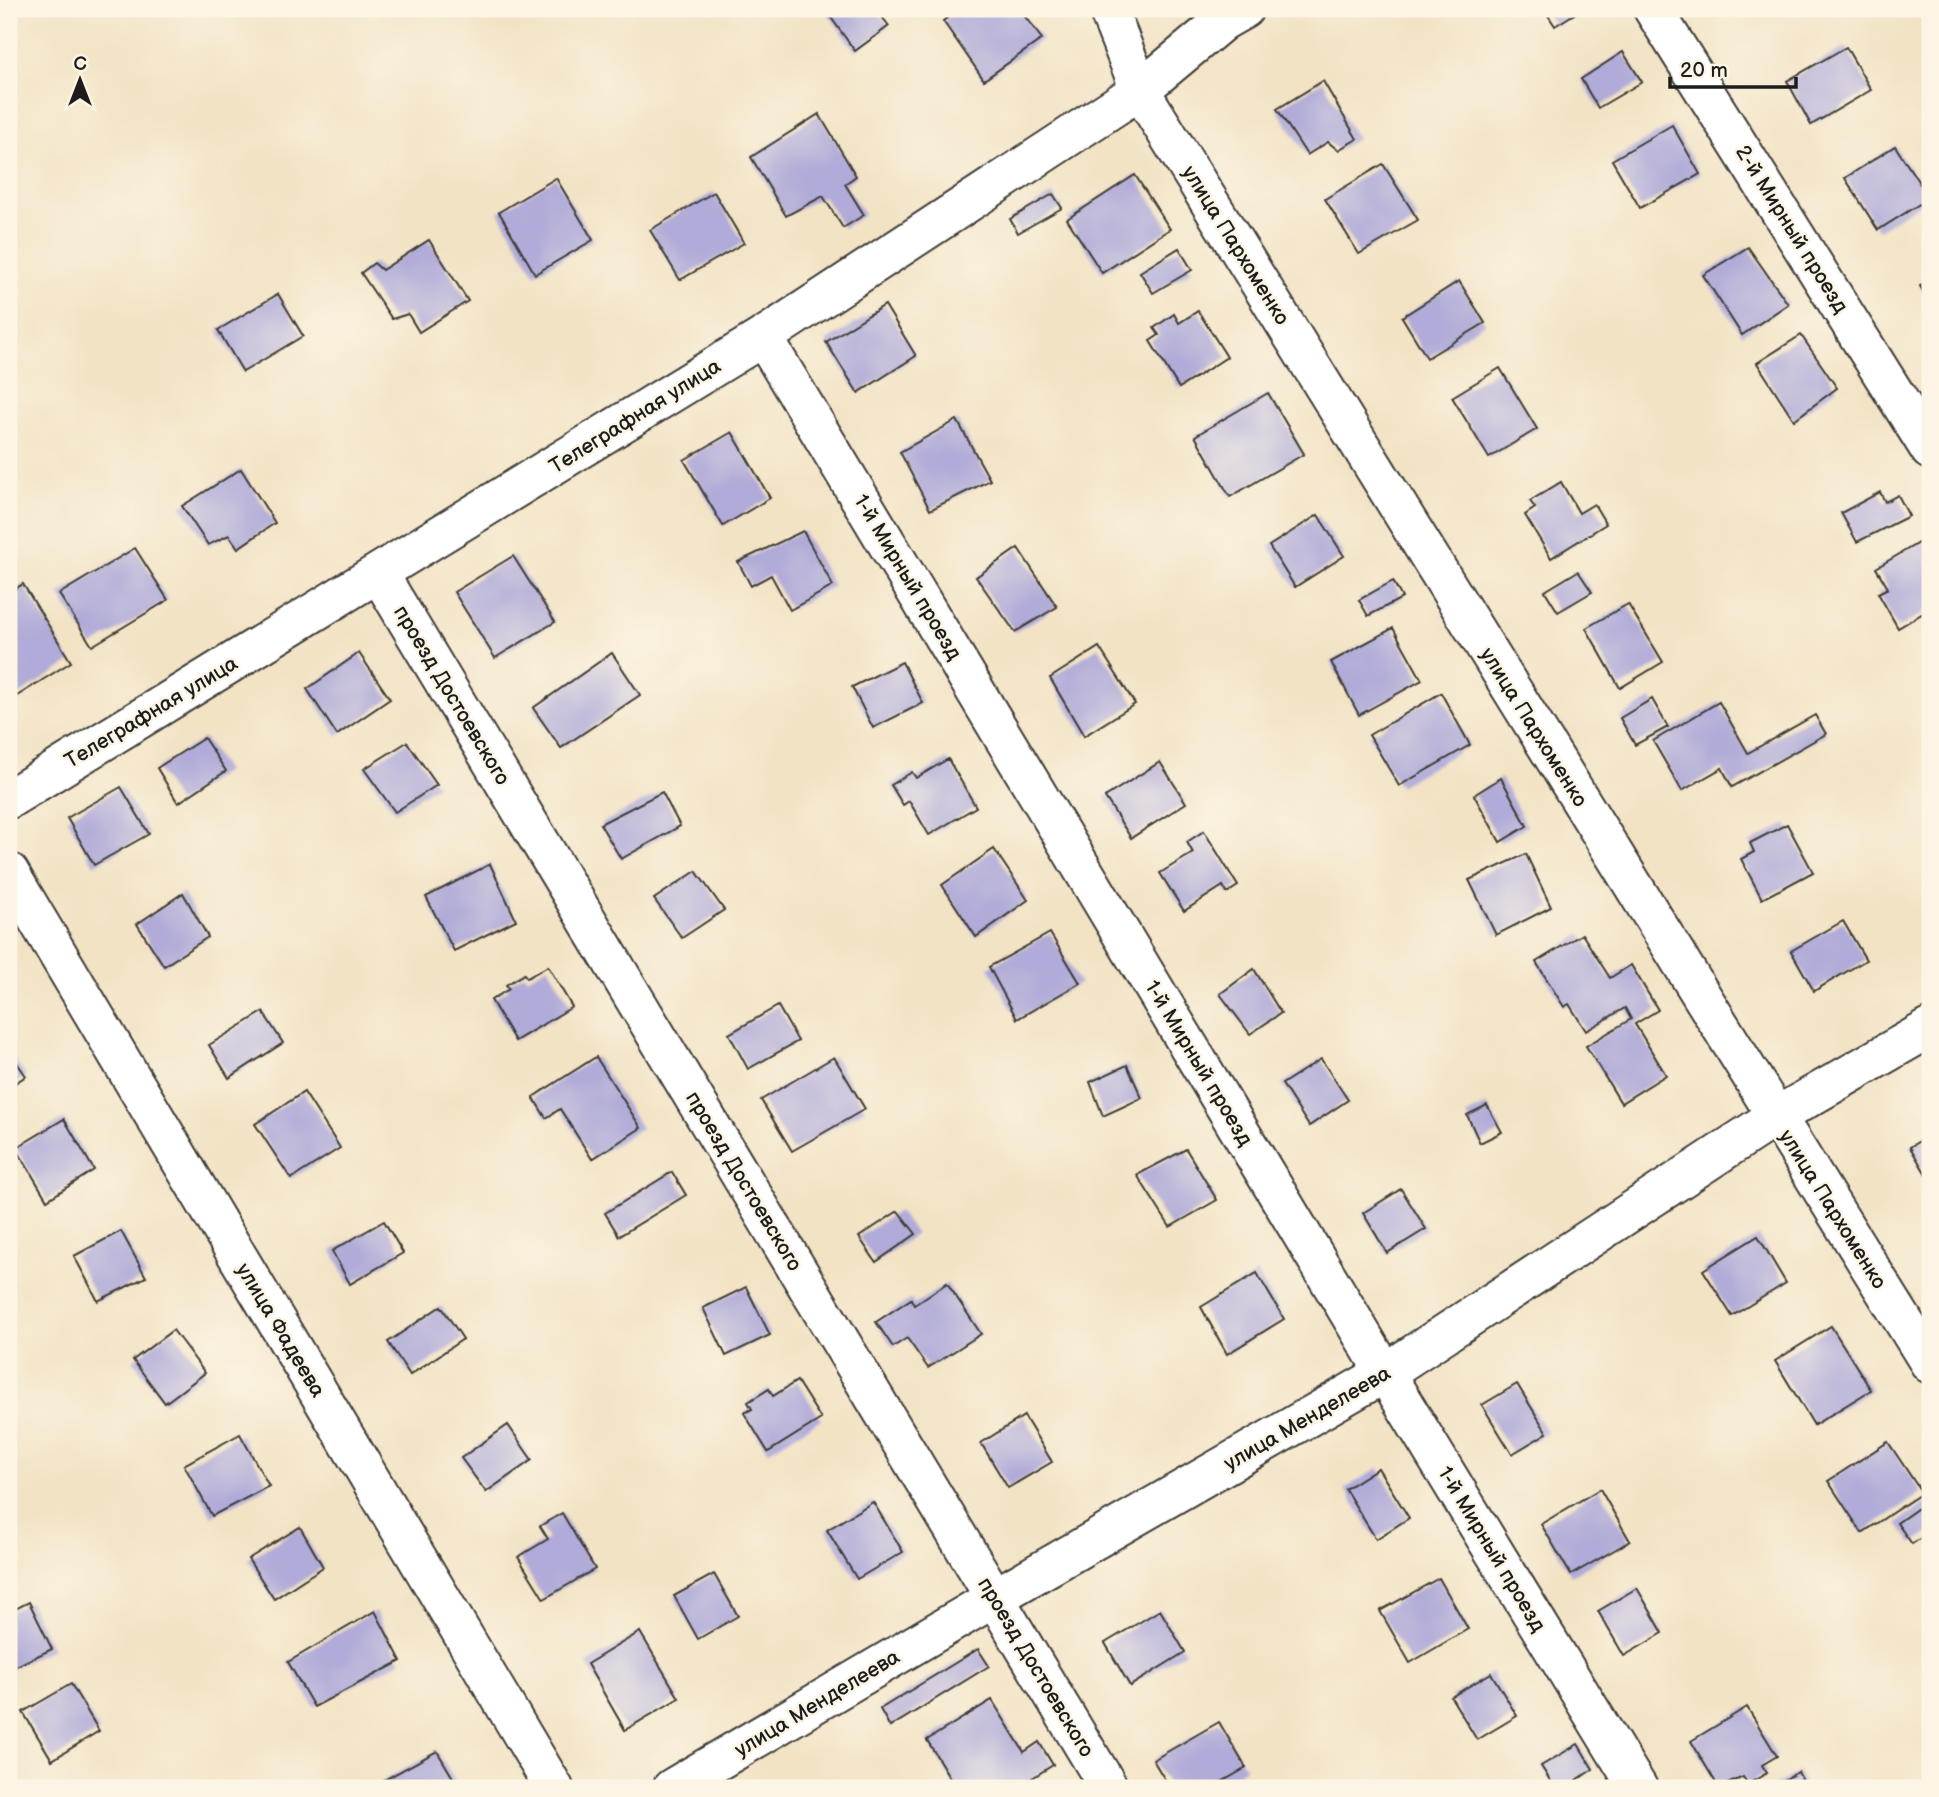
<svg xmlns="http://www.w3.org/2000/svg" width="1939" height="1797" font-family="'Balsamiq Sans',sans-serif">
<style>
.building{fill:#b0abd8}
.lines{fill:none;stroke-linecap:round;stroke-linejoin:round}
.minor-casing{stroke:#3c3a35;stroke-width:42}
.minor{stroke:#fff;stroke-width:38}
.labels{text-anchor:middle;stroke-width:5;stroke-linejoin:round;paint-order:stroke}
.street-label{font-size:21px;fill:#1c1c1c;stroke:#fcf5e5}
</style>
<rect width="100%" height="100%" fill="#fcf5e5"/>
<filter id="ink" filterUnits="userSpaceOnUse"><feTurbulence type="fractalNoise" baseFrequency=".0143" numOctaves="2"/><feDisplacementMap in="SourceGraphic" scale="14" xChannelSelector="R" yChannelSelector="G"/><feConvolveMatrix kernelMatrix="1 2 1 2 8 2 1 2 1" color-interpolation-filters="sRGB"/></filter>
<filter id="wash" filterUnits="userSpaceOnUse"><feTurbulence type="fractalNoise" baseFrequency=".00686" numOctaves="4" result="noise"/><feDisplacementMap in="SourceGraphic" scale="28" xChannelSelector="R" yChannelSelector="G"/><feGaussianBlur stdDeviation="1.57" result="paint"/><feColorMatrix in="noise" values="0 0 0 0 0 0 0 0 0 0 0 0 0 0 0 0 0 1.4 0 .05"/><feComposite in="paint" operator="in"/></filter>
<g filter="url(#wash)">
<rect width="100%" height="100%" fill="#f2e3c5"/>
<g id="blocks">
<g class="building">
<polygon points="831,9 876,9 889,26 855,51 827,12"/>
<polygon points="960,9 1019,9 1042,39 984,80 943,21"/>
<polygon points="1544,9 1582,9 1555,26"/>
<polygon points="1846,47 1871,90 1811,125 1787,81"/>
<polygon points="1623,52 1642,82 1598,108 1581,79"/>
<polygon points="1323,81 1357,139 1338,150 1328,142 1307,155 1277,109"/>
<polygon points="819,114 856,176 845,184 864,215 843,228 823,196 786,216 751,157"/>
<polygon points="1672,125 1700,174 1640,208 1612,160"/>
<polygon points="1895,146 1929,198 1878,230 1845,178"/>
<polygon points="1383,164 1418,220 1359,254 1325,199"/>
<polygon points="1135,175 1170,229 1102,273 1067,219"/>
<polygon points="556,178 593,240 535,274 499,212"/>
<polygon points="714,192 744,243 680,280 650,230"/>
<polygon points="1053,194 1062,208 1018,233 1010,219"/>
<polygon points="429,240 468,301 419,332 408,314 392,319 361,273 374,263 382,270"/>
<polygon points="1748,247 1788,304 1742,335 1703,275"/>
<polygon points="1179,248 1192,270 1153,293 1140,272"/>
<polygon points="1930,280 1930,303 1920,286"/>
<polygon points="1459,281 1485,323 1427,358 1402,317"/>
<polygon points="278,294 303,336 243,372 218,330"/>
<polygon points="885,305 916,356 858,393 826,342"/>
<polygon points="1198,311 1227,357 1179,388 1150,341 1159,335 1154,328 1174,314 1179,323"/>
<polygon points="1801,335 1837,388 1794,420 1757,363"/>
<polygon points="1500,368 1537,429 1489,458 1452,397"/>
<polygon points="1268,393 1304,454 1230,497 1195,436"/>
<polygon points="957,420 990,480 930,510 900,452"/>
<polygon points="732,432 770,498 723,526 684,460"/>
<polygon points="241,469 275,523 238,548 229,535 208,545 182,506"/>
<polygon points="1561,482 1579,513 1594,504 1606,524 1551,558 1525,515 1535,508 1530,501"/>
<polygon points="1880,492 1885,502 1898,495 1909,516 1857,542 1841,513"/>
<polygon points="1318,515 1344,556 1295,587 1269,546"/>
<polygon points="803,531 833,586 790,610 771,575 751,586 738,562"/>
<polygon points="1930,536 1930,609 1898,628 1878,593 1888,588 1876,568"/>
<polygon points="135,548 168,600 92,646 59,594"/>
<polygon points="1018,548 1057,607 1015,632 976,577"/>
<polygon points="513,556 555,622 495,658 454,592"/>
<polygon points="1578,571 1592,592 1558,612 1545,591"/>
<polygon points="1393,581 1402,598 1368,616 1359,600"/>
<polygon points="23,584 71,662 9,701 9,593"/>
<polygon points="1628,604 1663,662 1620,688 1586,628"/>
<polygon points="1393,628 1422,680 1359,715 1331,662"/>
<polygon points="1099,647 1135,704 1084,736 1050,678"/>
<polygon points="359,653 390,699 337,735 307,689"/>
<polygon points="612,653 640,695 561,748 533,708"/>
<polygon points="902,662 923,703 873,728 852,687"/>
<polygon points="1441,693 1470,745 1399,786 1369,735"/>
<polygon points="1652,699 1668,727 1635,745 1620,718"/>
<polygon points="1719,702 1748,753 1815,715 1826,734 1732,787 1722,768 1682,791 1653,741"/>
<polygon points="204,738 226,771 178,803 157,768"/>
<polygon points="407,742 437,785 395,812 364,769"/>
<polygon points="948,759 976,807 929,835 909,801 903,805 891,785 912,772 916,778"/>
<polygon points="1160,762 1186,803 1131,838 1105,797"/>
<polygon points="1501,778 1527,826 1500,842 1474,795"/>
<polygon points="121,787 149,834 94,865 67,818"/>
<polygon points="662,792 680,826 621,859 600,824"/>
<polygon points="1787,824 1813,872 1762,899 1741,859 1754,852 1750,843"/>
<polygon points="1204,831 1238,886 1227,893 1223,886 1184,911 1160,873 1193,853 1187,842"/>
<polygon points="994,849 1028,900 976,937 942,885"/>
<polygon points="1526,854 1551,907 1496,935 1469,880"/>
<polygon points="490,864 516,920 454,951 426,897"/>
<polygon points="696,871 724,910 682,938 654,899"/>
<polygon points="183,893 208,937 164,966 137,924"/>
<polygon points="1843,921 1866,960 1814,991 1791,951"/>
<polygon points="1050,933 1080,983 1017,1019 989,967"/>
<polygon points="1582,934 1610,978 1631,965 1658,1010 1635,1024 1666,1075 1621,1103 1586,1046 1631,1019 1625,1008 1586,1031 1569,1004 1564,1007 1536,962"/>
<polygon points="548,966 572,1007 515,1041 491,1000 509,989 506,985 524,974 527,978"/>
<polygon points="1254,969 1281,1013 1250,1034 1220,994"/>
<polygon points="778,1006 798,1041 748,1069 729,1034"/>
<polygon points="263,1012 283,1043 229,1078 209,1045"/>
<polygon points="9,1051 26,1076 9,1087"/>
<polygon points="596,1057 641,1128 592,1159 560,1109 546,1118 533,1097"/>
<polygon points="834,1057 865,1109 792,1151 761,1100"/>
<polygon points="1321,1059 1348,1100 1309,1126 1282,1084"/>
<polygon points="1127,1065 1142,1098 1103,1116 1090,1082"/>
<polygon points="304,1092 340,1148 291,1179 255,1124"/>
<polygon points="1487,1105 1502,1132 1480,1143 1467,1115"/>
<polygon points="64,1119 94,1170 47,1200 16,1148"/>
<polygon points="1930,1134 1930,1181 1910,1147"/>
<polygon points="1186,1149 1217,1200 1170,1227 1137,1175"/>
<polygon points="672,1172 686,1195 619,1236 605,1213"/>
<polygon points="1401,1189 1426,1229 1387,1253 1363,1213"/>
<polygon points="898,1211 916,1234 876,1262 859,1237"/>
<polygon points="384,1221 403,1253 350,1284 332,1251"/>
<polygon points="121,1231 146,1277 98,1301 74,1256"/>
<polygon points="1758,1236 1786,1283 1732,1316 1703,1270"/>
<polygon points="1257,1273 1284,1319 1227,1354 1201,1307"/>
<polygon points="947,1283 981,1334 928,1368 907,1338 893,1347 876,1322 911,1299 914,1305"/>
<polygon points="746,1287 770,1335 726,1356 703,1308"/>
<polygon points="441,1306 463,1339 410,1375 388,1342"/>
<polygon points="1831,1326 1871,1390 1814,1425 1775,1361"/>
<polygon points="173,1330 205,1373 165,1403 133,1360"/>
<polygon points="797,1381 821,1419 768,1452 744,1413 752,1409 748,1402 769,1389 773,1396"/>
<polygon points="1517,1384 1547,1433 1512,1454 1482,1405"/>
<polygon points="1024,1416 1052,1462 1008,1488 981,1443"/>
<polygon points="508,1425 532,1460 486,1492 461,1458"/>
<polygon points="240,1434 269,1486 212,1516 184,1465"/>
<polygon points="1888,1442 1922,1493 1862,1533 1828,1481"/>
<polygon points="1378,1468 1409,1518 1376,1539 1345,1489"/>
<polygon points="1600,1489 1630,1541 1571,1575 1541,1524"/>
<polygon points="873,1502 903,1552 857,1579 827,1530"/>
<polygon points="1927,1502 1930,1507 1930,1532 1912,1544 1897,1523"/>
<polygon points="562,1513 595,1569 544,1599 518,1557 548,1539 540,1526"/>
<polygon points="300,1527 323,1567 274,1599 248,1559"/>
<polygon points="714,1574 738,1616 698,1639 674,1596"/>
<polygon points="1439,1578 1468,1629 1410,1663 1380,1611"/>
<polygon points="1637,1588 1663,1633 1624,1656 1598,1611"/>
<polygon points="29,1602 52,1649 12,1668 9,1662 9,1612"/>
<polygon points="1160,1610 1185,1652 1130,1686 1105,1643"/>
<polygon points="375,1611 401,1661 314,1707 288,1662"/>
<polygon points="640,1632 679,1698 625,1730 587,1664"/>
<polygon points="978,1649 989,1666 890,1727 880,1709"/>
<polygon points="1491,1673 1517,1716 1477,1740 1451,1697"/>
<polygon points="71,1684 99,1731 52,1760 23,1712"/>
<polygon points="992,1700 1024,1752 1039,1742 1053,1765 1016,1788 956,1788 927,1740"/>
<polygon points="1747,1707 1777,1756 1762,1765 1767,1773 1748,1784 1743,1777 1719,1788 1691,1741"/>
<polygon points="1219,1722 1246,1768 1211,1788 1170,1788 1153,1760"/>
<polygon points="1578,1744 1593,1769 1577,1780 1582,1788 1555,1788 1541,1766"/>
<polygon points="437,1751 459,1788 389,1788 384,1780"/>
<polygon points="1798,1772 1807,1788 1770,1788"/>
</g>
</g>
</g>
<g filter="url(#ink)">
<use href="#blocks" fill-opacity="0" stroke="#3c3a35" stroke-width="2"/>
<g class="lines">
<g class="minor-casing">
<g id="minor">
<polyline points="1108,9 1140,90 1930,1364"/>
<polyline points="1653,9 1930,450"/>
<polyline points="763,337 1385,1373 1638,1788"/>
<polyline points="379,574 1109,1788"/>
<polyline points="9,799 763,337 1140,90 1223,21 1244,9"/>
<polyline points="9,872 554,1788"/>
<polyline points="672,1788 994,1598 1385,1373 1775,1117 1930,1028"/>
</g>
</g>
<use href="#minor" class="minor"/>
</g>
</g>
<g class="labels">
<g class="street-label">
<text transform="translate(1792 229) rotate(58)" y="7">2-й Мирный проезд</text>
<text transform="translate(1236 245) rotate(58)" y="7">улица Пархоменко</text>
<text transform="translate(635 416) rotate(-32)" y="7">Телеграфная улица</text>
<text transform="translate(908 577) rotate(59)" y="7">1-й Мирный проезд</text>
<text transform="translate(452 695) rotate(59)" y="7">проезд Достоевского</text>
<text transform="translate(151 712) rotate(-31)" y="7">Телеграфная улица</text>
<text transform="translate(1534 727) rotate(58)" y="7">улица Пархоменко</text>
<text transform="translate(1199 1063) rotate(59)" y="7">1-й Мирный проезд</text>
<text transform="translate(744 1181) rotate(59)" y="7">проезд Достоевского</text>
<text transform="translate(1833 1209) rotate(58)" y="7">улица Пархоменко</text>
<text transform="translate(281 1330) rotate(59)" y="7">улица Фадеева</text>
<text transform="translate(1307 1418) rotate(-30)" y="7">улица Менделеева</text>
<text transform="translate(1492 1549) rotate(59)" y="7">1-й Мирный проезд</text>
<text transform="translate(1036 1667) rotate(59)" y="7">проезд Достоевского</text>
<text transform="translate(817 1703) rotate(-31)" y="7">улица Менделеева</text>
</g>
</g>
<rect width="1939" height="1797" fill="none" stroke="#fcf5e5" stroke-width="35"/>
<g transform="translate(80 80)" stroke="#fcf5e5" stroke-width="5" paint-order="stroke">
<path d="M0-5L12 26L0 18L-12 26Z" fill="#1c1c1c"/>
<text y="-10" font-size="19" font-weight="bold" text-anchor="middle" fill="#1c1c1c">С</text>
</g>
<path d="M1670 77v10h126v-10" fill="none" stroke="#1c1c1c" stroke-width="3.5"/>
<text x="1680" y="77" font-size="21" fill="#1c1c1c" stroke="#fcf5e5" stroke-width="5" paint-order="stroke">20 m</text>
</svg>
